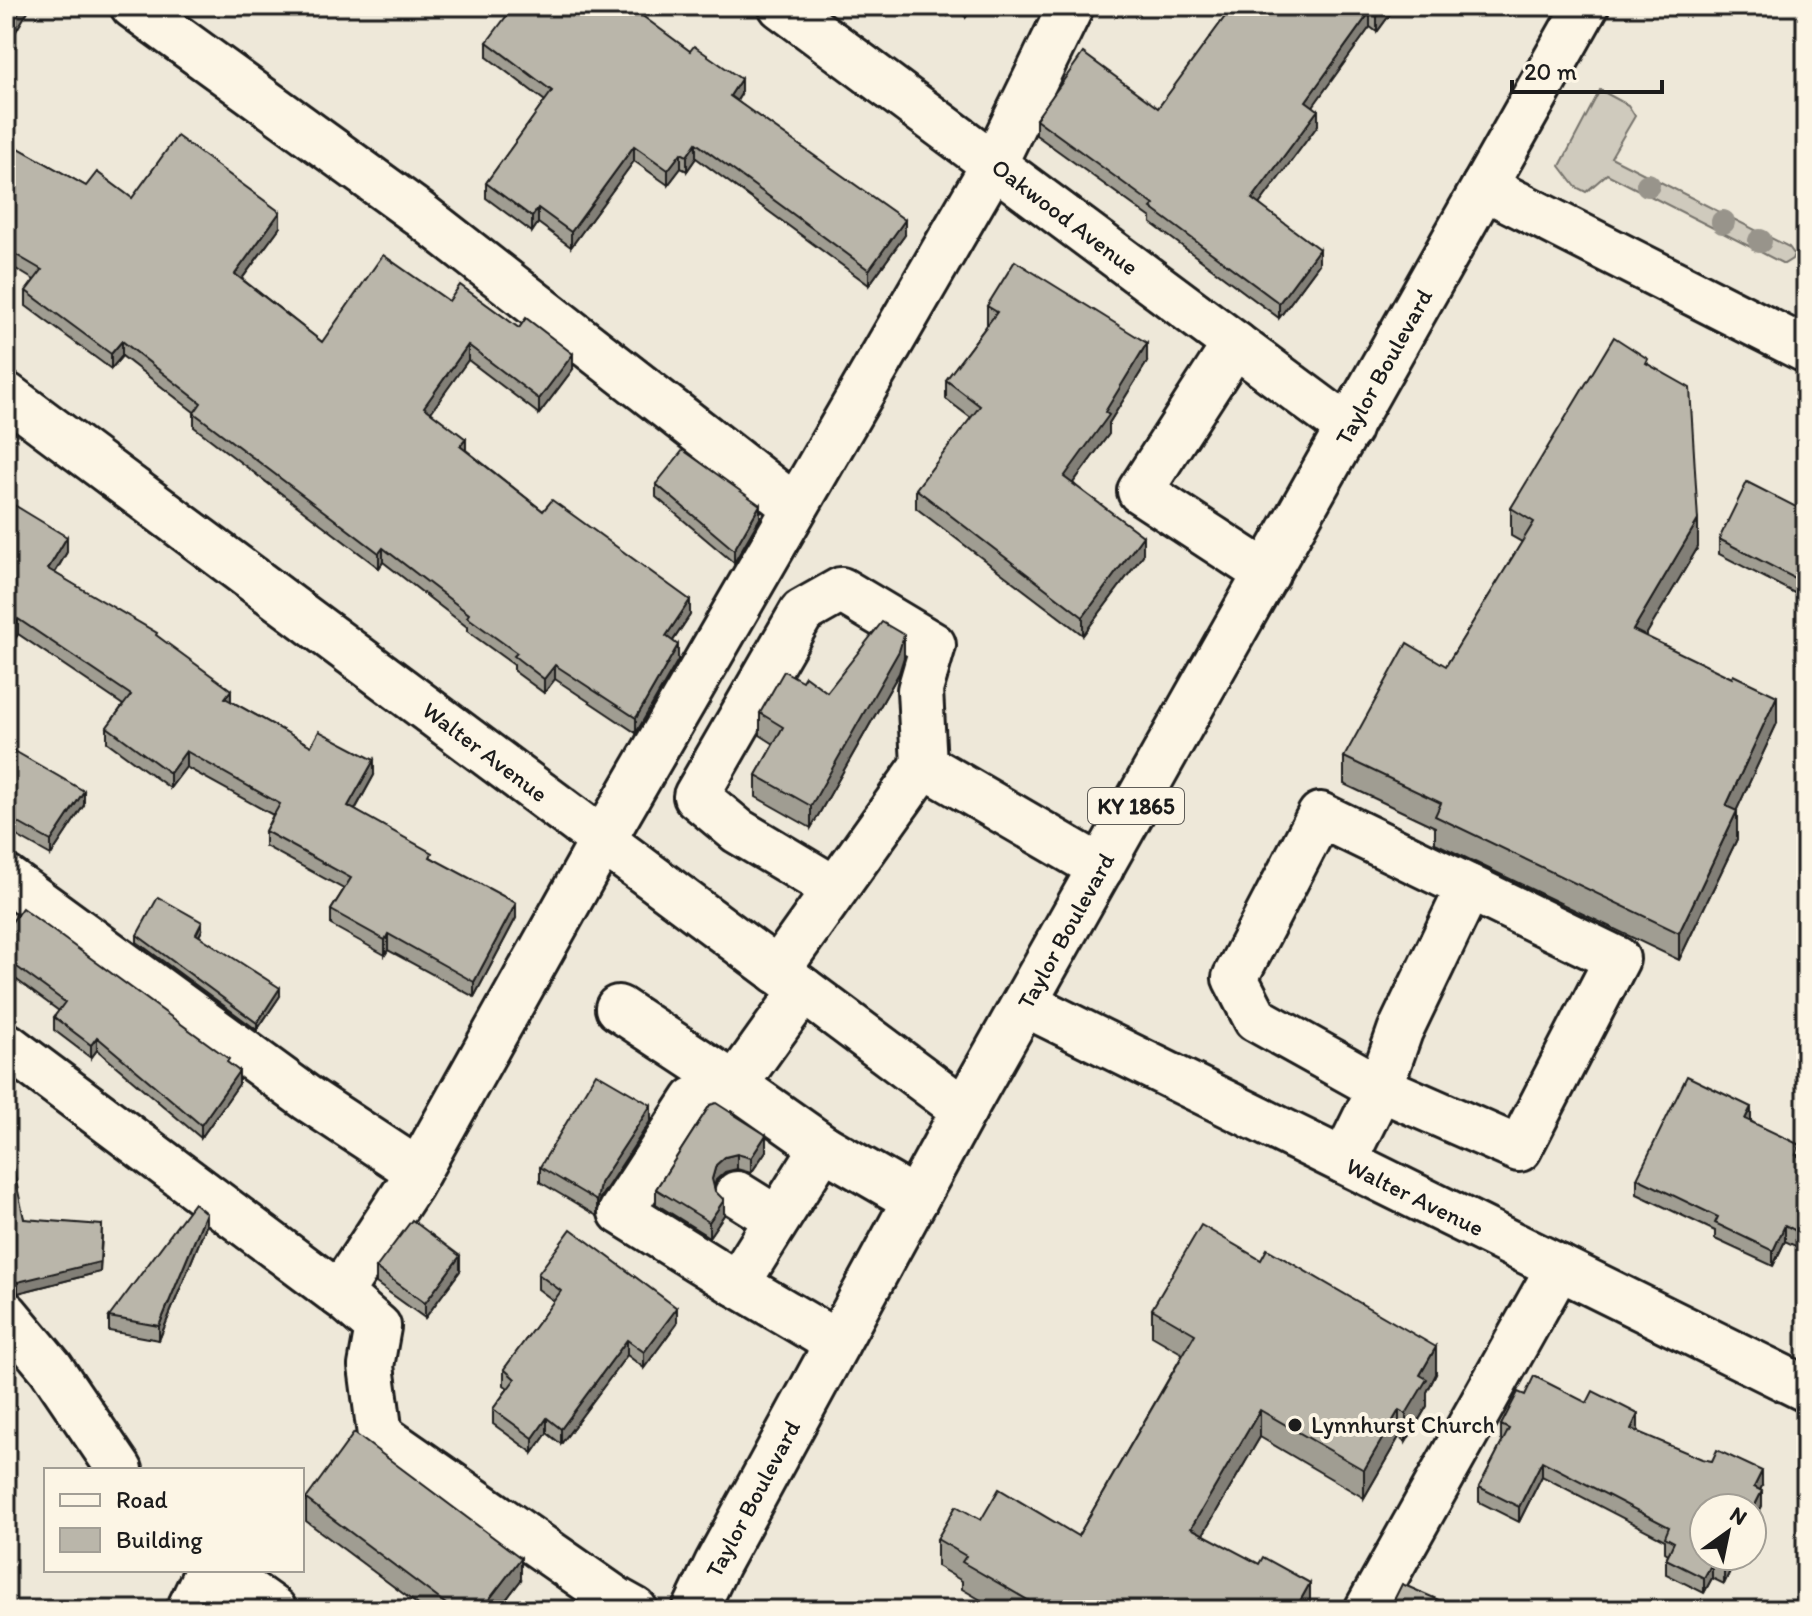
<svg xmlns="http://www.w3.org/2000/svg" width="1812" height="1616" font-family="Itim,sans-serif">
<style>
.green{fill:#cfcabd;stroke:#76736c;stroke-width:2}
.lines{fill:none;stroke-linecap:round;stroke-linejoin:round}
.minor-casing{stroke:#1c1c1c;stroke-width:50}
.major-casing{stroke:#1c1c1c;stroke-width:50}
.minor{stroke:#fcf5e5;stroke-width:44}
.major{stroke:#fcf5e5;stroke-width:44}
.tree{fill:#98948b}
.wall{fill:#a09d92;stroke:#1c1c1c;stroke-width:2}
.shaded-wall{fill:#827f77;stroke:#1c1c1c;stroke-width:2}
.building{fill:#bab6aa;stroke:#1c1c1c;stroke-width:2}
.poi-dot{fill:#1c1c1c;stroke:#fcf5e5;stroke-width:3}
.labels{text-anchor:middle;stroke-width:8;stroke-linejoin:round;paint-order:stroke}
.shield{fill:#fcf5e5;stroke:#5f5d58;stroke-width:2}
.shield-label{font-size:22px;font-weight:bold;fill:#1c1c1c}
.street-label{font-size:24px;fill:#1c1c1c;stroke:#fcf5e5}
.poi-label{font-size:24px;fill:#1c1c1c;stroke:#fcf5e5;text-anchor:start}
</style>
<rect width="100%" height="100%" fill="#eee8d9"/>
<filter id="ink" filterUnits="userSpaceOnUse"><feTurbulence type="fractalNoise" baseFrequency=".0125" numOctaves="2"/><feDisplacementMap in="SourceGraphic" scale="16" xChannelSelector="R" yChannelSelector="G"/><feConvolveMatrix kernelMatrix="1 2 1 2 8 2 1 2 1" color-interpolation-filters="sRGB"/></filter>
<g filter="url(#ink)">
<polygon class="green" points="1600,90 1628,105 1635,116 1611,157 1789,247 1794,254 1792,259 1784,264 1607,174 1586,192 1576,187 1560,166"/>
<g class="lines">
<g class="minor-casing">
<g id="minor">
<polyline points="133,6 417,212 795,507"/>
<polyline points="781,6 1349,429"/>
<polyline points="1484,187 1806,350"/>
<polyline points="1235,344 1140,491 1267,574"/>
<polyline points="6,395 964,1110"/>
<polygon points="1320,815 1617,959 1519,1149 1380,1088 1256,1019 1235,978"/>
<polyline points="6,878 307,1098 418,1171"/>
<polyline points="835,889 738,831 696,796 802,612 841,590 933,645 920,690 924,765"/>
<polyline points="777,971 924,765 1101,868"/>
<polyline points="803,990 735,1085 823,1147 737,1284 837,1343"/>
<polyline points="1025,1004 1806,1389"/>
<polyline points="618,1008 735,1085"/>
<polyline points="6,1045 348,1301 378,1327 371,1366 380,1435 617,1600 635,1610"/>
<polyline points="735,1085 694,1100 621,1212 737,1284"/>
<polyline points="823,1147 915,1200"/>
<polyline points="1344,1161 1380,1088 1400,1031 1469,887"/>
<polyline points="737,1194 777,1219"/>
<polyline points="339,1294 411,1184 603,840 994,164 1071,6"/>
<polyline points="6,1314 51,1368 120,1470"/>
<polyline points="218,1570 274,1610"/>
<polyline points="189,1610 208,1570"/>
<polyline points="1367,1610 1559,1267"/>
</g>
</g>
<g class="major-casing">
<polyline id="major" points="695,1610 717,1564 964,1110 1586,6"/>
</g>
<use href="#minor" class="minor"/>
<use href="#major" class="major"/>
</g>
<g class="tree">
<circle cx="1648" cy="185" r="12"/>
<circle cx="1723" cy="222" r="12"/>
<circle cx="1760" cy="241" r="12"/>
</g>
<g class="wall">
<polygon points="935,6 974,6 966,17 954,8 948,15"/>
<polygon points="1239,6 1396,6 1377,32 1370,27 1313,106 1318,125 1259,204 1319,264 1279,318 1151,223 1151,218 1036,135 1036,119 1158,108"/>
<polygon points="487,42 741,94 737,101 905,235 869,285 696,158 687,171 681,168 668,185 634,161 571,247 538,223 532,232 486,198 486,183 545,101 487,57"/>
<polygon points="6,141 86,186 132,198 280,227 242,279 322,342 449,301 573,369 539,414 468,360 430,413 466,450 543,511 690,615 673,641 678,660 636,733 555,679 544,693 514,671 514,665 467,631 467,627 383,562 379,568 194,427 194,412 122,356 111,369 26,306 26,291 34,280 6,263"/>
<polygon points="987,306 1147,362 1109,423 1109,434 1073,483 1143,555 1083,635 916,508 916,489 971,418 946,399 946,380 987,325"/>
<polygon points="1648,364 1698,547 1645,636 1777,723 1736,811 1737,839 1679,960 1435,843 1435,827 1344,784 1344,757 1446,666 1522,542 1511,536 1511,508"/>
<polygon points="656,484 760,518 734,563 656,497"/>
<polygon points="6,500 67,552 55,573 157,636 231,701 311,746 374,775 355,810 432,858 516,918 474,997 388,950 385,955 331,925 331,910 344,889 265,846 265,831 273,815 186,767 170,788 107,742 107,727 123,705 18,634 15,639 6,634"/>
<polygon points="1806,512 1806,599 1719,554 1719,539"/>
<polygon points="904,657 899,673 811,828 756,797 756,775 774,744 760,735 760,713 802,681 827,692"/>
<polygon points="6,746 84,805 51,855 6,830"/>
<polygon points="6,930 229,1064 239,1084 201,1138 97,1050 91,1058 54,1030 54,1017 59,1011 6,972"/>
<polygon points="202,930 199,936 280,996 257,1030 137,942 137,935"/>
<polygon points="710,1105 766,1151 751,1173 737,1169 725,1172 716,1180 714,1187 724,1215 709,1237 656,1204 656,1189"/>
<polygon points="651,1120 600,1198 597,1216 540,1182 540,1167"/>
<polygon points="1751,1121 1800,1157 1806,1160 1806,1251 1785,1241 1773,1266 1715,1239 1715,1231 1637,1194 1637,1178"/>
<polygon points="6,1154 24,1219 102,1235 100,1272 18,1293 6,1291"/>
<polygon points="206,1226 159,1340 109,1331 109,1317"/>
<polygon points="376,1268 460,1271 425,1318 376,1283"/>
<polygon points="538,1274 677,1323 644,1368 627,1355 561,1444 547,1433 533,1453 493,1424 493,1409 508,1388 504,1385 504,1369 554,1301 538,1289"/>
<polygon points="1152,1309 1436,1374 1427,1392 1427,1406 1406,1442 1399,1437 1364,1498 1260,1437 1203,1534 1310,1610 998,1610 962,1589 962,1581 937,1566 937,1539 981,1520 1078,1536 1183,1354 1152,1336"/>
<polygon points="1525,1395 1587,1403 1638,1430 1637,1432 1762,1486 1760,1490 1762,1506 1704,1556 1737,1556 1724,1584 1712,1578 1704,1593 1666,1574 1666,1559 1668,1554 1665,1552 1665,1540 1542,1476 1519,1522 1479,1502 1479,1487 1503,1441 1501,1440 1501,1425"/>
<polygon points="306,1499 521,1580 498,1610 425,1610 306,1521"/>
<polygon points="1806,1566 1806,1610 1797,1610 1798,1604 1796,1603 1796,1588"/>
</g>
<g class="shaded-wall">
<polygon points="22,6 31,6 6,48 6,33"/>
<polygon points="948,6 954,6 954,8 948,15"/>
<polygon points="966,6 974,6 966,17"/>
<polygon points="1385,6 1396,6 1377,32 1377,17"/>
<polygon points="1370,12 1370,27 1306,116 1306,101"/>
<polygon points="741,79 741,94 730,111 730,96"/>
<polygon points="1318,110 1318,125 1252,214 1252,199"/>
<polygon points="696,143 696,158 687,171 687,156"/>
<polygon points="634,146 634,161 571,247 571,232"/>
<polygon points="681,153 681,168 668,185 668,170"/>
<polygon points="538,208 538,223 532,232 532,217"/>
<polygon points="280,212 280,227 235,288 235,274"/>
<polygon points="905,220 905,235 869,285 869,270"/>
<polygon points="1319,249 1319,264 1279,318 1279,303"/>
<polygon points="122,341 122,356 111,369 111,354"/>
<polygon points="1147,343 1147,362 1109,423 1109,434 1064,495 1064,477"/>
<polygon points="468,345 468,360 424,422 424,407"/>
<polygon points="573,354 573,369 539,414 539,399"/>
<polygon points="466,439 466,454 460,446"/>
<polygon points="760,505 760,518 734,563 734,550"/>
<polygon points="1698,520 1698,547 1633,657 1633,630"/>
<polygon points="1143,536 1143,555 1083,635 1083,617"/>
<polygon points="67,537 67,552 48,584 48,569"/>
<polygon points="383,548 383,562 379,568 379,553"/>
<polygon points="690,600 690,615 666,651 666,636"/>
<polygon points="18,619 18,634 15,639 15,624"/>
<polygon points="904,635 904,657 899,673 811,828 811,806"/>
<polygon points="678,645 678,660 636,733 636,718"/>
<polygon points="555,665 555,679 544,693 544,679"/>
<polygon points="231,690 231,705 225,698"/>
<polygon points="1777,696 1777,723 1726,833 1726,806"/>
<polygon points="186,751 186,767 170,788 170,773"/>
<polygon points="374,760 374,775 348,822 348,806"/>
<polygon points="84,791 84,805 51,855 51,841"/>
<polygon points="1737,811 1737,839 1679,960 1679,933"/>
<polygon points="516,903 516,918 474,997 474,982"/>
<polygon points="202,922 202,930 196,942 196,934"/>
<polygon points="388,934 388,950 385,955 385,940"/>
<polygon points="280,988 280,996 257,1030 257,1023"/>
<polygon points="97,1037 97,1050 91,1058 91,1045"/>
<polygon points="239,1071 239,1084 201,1138 201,1125"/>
<polygon points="651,1105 651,1120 600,1198 597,1216 597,1201 600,1183"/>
<polygon points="1751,1107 1751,1122 1745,1119"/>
<polygon points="766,1135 766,1151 751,1173 751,1158"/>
<polygon points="737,1154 737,1169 725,1172 716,1180 712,1194 712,1179 716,1165 725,1157"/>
<polygon points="724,1200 724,1215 709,1237 709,1222"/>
<polygon points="206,1213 206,1226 159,1340 159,1326"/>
<polygon points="102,1225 100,1272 18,1293 18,1282"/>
<polygon points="1785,1225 1785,1241 1773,1266 1773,1251"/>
<polygon points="460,1256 460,1271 425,1318 425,1303"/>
<polygon points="677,1308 677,1323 644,1368 644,1352"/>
<polygon points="627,1340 627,1355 561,1444 561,1429"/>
<polygon points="1436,1347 1436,1374 1427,1392 1427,1406 1406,1442 1406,1414 1420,1375"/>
<polygon points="1260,1410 1260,1437 1191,1555 1191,1528"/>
<polygon points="1399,1410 1399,1437 1364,1498 1364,1470"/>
<polygon points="1638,1414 1638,1430 1631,1445 1631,1429"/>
<polygon points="547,1418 547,1433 533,1453 533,1438"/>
<polygon points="1542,1461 1542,1476 1519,1522 1519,1507"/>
<polygon points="1762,1471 1762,1486 1754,1502 1754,1487"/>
<polygon points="1762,1491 1762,1506 1752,1526 1752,1511"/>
<polygon points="1730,1556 1737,1556 1724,1584 1724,1569"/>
<polygon points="521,1558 521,1580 498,1610 481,1610"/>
<polygon points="1712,1563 1712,1578 1704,1593 1704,1578"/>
<polygon points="1310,1583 1310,1610 1295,1610"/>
</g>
<g class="building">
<polygon points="6,6 22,6 6,33"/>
<polygon points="514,6 629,6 690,51 694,46 741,79 730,96 905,220 869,270 696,143 687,156 681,153 668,170 634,146 571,232 538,208 532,217 486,183 552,91 487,42"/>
<polygon points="1239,6 1385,6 1377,17 1370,12 1306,101 1318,110 1252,199 1319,249 1279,303 1151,208 1154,205 1036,119 1083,53 1158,108 1227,14 1231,17"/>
<polygon points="177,136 280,212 235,274 322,342 383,255 449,301 460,285 519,328 526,318 573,354 539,399 468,345 424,407 466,439 460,446 543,511 552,500 690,600 666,636 678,645 636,718 555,665 544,679 514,656 517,653 467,617 469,614 383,548 379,553 194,413 201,403 122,341 111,354 26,291 42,270 6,249 6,141 86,186 97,172 132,198"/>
<polygon points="1015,261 1147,343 1105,412 1109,415 1064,477 1143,536 1083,617 916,489 980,406 946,380 997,312 987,306"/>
<polygon points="1614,337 1648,359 1646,363 1690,388 1698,520 1633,630 1732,678 1733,675 1777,696 1726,806 1737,811 1679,933 1435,816 1441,803 1344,757 1407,643 1446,666 1534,522 1511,508"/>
<polygon points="683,450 760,505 734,550 656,484"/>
<polygon points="1747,482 1806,512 1806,584 1719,539"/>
<polygon points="6,500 67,537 48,569 157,633 156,635 231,690 225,698 311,746 319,731 374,760 348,806 432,853 430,857 516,903 474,982 388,934 385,940 331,910 351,878 265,831 280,804 186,751 170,773 107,727 131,695 18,619 15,624 6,619"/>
<polygon points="882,622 904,635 899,651 811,806 756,775 783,727 760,713 784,671 802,681 805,676 827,692"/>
<polygon points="6,746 84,791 51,841 6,816"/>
<polygon points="158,897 202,922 196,934 280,988 257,1023 137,935"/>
<polygon points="22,908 229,1059 227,1062 239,1071 201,1125 97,1037 91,1045 54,1017 65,1002 6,959 6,930"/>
<polygon points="596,1073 651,1105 600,1183 597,1201 540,1167"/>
<polygon points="1687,1076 1751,1107 1745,1119 1800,1145 1796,1155 1806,1160 1806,1236 1785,1225 1773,1251 1715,1223 1718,1217 1637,1178"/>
<polygon points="716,1103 766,1135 751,1158 737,1154 725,1157 716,1165 712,1179 715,1191 724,1200 709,1222 656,1189 710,1105"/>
<polygon points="10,1153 24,1219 102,1225 100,1262 18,1282 6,1280 6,1154"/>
<polygon points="194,1203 206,1213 159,1326 109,1317"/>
<polygon points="412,1220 460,1256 425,1303 376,1268"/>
<polygon points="1201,1225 1261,1260 1267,1249 1436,1347 1420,1375 1427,1379 1406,1414 1399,1410 1364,1470 1260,1410 1191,1528 1259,1564 1263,1557 1310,1583 1295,1610 1045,1610 962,1562 966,1556 937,1539 956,1506 981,1520 999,1489 1078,1536 1195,1334 1152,1309"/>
<polygon points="571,1229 677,1308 644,1352 627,1340 561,1429 547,1418 533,1438 493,1409 515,1379 504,1369 561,1291 538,1274"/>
<polygon points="1534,1376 1587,1403 1593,1391 1638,1414 1631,1429 1702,1459 1712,1461 1717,1450 1762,1471 1754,1487 1762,1491 1752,1511 1752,1508 1704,1508 1704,1556 1730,1556 1724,1569 1712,1563 1704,1578 1666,1559 1674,1542 1665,1537 1669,1527 1542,1461 1519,1507 1479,1487 1509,1429 1501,1425 1518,1392 1525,1395"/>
<polygon points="354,1433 521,1558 481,1610 454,1610 306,1499"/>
<polygon points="1806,1566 1806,1610 1802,1610 1797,1607 1804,1592 1796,1588"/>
<polygon points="1402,1584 1455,1607 1454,1610 1389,1610"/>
</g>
</g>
<circle class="poi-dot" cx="1295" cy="1425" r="8"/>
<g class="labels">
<rect class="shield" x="1088" y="788" width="96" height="36" rx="6"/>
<g class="shield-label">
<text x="1136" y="814">KY 1865</text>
</g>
<g class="street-label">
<text transform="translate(1065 217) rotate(37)" y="8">Oakwood Avenue</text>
<text transform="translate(1384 367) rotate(-61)" y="8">Taylor Boulevard</text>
<text transform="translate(485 752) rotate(37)" y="8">Walter Avenue</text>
<text transform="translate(1066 931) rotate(-61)" y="8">Taylor Boulevard</text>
<text transform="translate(1415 1197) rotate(26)" y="8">Walter Avenue</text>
<text transform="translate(753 1499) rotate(-62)" y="8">Taylor Boulevard</text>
</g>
<g class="poi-label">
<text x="1311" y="1433">Lynnhurst Church</text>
</g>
</g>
<rect width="1812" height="1616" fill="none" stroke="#fcf5e5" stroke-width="32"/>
<rect x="16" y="16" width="1780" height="1584" fill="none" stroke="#1c1c1c" stroke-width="3" filter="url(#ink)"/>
<rect x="44" y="1468" width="260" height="104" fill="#fcf5e5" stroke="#a29e95" stroke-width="2"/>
<rect x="60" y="1494" width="40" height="12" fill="#fcf5e5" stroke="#a29e95" stroke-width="2"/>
<text x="116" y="1508" font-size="24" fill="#1c1c1c">Road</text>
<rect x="60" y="1528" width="40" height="24" fill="#bab6aa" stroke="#a29e95" stroke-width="2"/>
<text x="116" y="1548" font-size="24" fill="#1c1c1c">Building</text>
<g transform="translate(1728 1532) rotate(33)"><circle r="38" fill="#fcf5e5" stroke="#a29e95" stroke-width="2"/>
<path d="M0-6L14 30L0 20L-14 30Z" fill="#1c1c1c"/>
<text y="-12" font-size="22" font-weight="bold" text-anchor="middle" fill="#1c1c1c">N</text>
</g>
<path d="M1512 80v12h150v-12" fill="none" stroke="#1c1c1c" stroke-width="4"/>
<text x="1524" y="80" font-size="24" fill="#1c1c1c" stroke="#fcf5e5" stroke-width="6" paint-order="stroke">20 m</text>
</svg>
